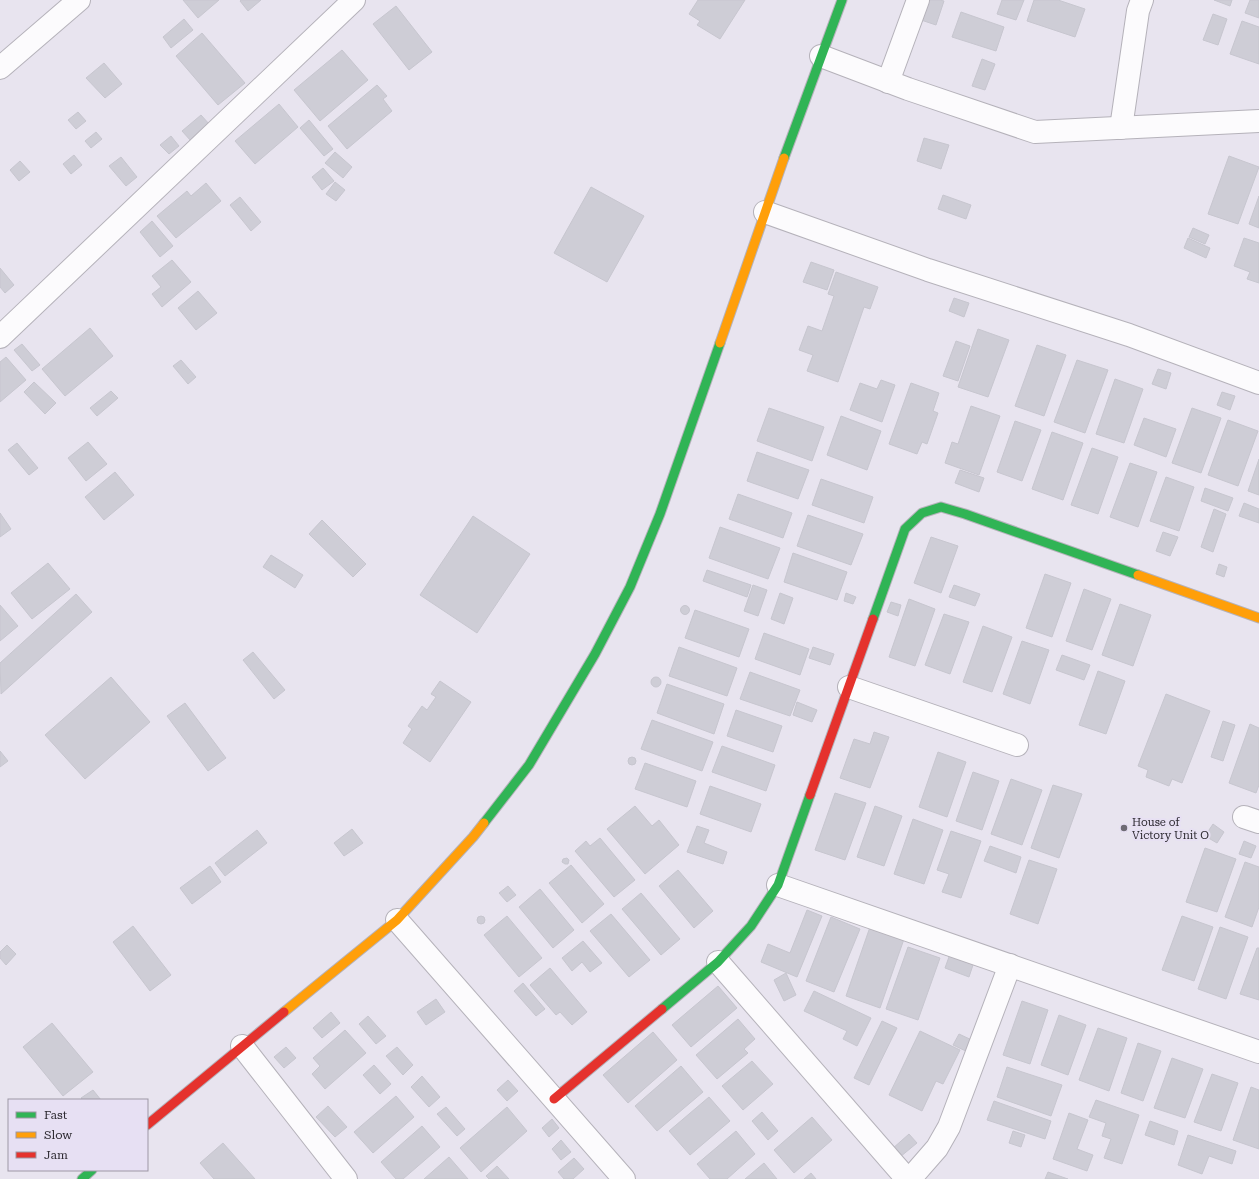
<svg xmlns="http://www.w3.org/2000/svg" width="1259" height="1179" font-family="'Roboto Serif',serif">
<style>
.building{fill:#cecdd6;stroke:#c7c6cf}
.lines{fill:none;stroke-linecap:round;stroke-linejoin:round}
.street-casing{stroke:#b5b2ba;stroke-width:24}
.fast-casing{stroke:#b5b2ba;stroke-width:11}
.slow-casing{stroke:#b5b2ba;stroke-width:11}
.jam-casing{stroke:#b5b2ba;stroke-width:11}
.street{stroke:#fcfbfd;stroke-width:22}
.fast{stroke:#30b455;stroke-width:9}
.slow{stroke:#ff9f0a;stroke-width:9}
.jam{stroke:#e5322d;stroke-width:9}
.poi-dot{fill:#6e6b74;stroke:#e7e0f3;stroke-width:1.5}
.labels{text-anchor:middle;stroke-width:4;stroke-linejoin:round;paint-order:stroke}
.poi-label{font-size:11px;fill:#2d2a31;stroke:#e7e0f3;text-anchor:start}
</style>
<rect width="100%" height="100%" fill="#e8e4ef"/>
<g class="building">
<polygon points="183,0 219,0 198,18"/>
<polygon points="241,0 261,0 248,11 240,1"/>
<polygon points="698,0 745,0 720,39 697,25 700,21 689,14"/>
<polygon points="928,0 940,0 944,1 936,25 921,20"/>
<polygon points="1002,0 1024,0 1016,20 997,14"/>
<polygon points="1034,0 1058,0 1085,9 1075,37 1027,21"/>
<polygon points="1214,0 1232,0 1230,6"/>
<polygon points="1250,0 1259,0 1259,18 1245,13"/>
<polygon points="396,6 432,52 409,70 373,24"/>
<polygon points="961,12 1004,27 996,51 952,37"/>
<polygon points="1213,14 1227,19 1218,45 1203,40"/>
<polygon points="184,19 193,30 171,48 163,37"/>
<polygon points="1242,21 1259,27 1259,64 1230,54"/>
<polygon points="202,33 245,83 218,105 176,56"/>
<polygon points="342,50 368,80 320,121 294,90"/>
<polygon points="982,59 995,64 985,90 972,86"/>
<polygon points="104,63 122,84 105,98 86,78"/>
<polygon points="377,85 387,96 383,99 392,111 347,149 328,126"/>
<polygon points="279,104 298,127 255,164 235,141"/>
<polygon points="78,112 86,121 76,129 68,120"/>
<polygon points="201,115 210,125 191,141 182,131"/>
<polygon points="309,120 333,149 324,156 300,128"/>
<polygon points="96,132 102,139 91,148 85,141"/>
<polygon points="171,136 179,146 169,154 160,145"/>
<polygon points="924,138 949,145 941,169 917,161"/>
<polygon points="335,152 352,167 343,178 325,163"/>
<polygon points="74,155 82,165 71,174 63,164"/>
<polygon points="1229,156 1259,167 1238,224 1208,214"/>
<polygon points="121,157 137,177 126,186 109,166"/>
<polygon points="20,161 30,172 19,181 10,170"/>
<polygon points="323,168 334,181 322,190 312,177"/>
<polygon points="335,182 345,190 336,201 326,194"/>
<polygon points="206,183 221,201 176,238 157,216 187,191 191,196"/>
<polygon points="591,187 644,216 607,282 554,253"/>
<polygon points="943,195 971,205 966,219 938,209"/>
<polygon points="1259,196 1259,228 1249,224"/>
<polygon points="240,197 261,222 251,231 230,205"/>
<polygon points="152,221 173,246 160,257 140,232"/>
<polygon points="1193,228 1209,235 1205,244 1189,237"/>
<polygon points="1188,238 1210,248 1206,258 1184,248"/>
<polygon points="1244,238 1259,243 1259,283 1247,279 1250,272 1234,266"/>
<polygon points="172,260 191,282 162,307 152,294 161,287 152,276"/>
<polygon points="811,262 834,270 827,290 803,282"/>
<polygon points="0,268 14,285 5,293 0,287"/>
<polygon points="836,272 878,287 870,309 864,307 838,382 807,371 813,355 799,350 808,326 822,331 834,296 828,294"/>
<polygon points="198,291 217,313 196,330 178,308"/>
<polygon points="954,298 969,303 964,317 949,311"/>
<polygon points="90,328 113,356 65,396 42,369"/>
<polygon points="978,329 1009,340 988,397 958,387"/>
<polygon points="956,341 970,346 958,381 943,376"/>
<polygon points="22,344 40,365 32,371 14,350"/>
<polygon points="1037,345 1066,355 1044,416 1015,406"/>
<polygon points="6,357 26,380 0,402 0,362"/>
<polygon points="181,360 196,377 188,384 173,366"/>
<polygon points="1077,360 1108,370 1085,433 1054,422"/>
<polygon points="1158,369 1171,373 1166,389 1152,384"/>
<polygon points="1115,379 1143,389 1124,443 1096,434"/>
<polygon points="881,380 895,385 882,422 850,410 860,383 877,389"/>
<polygon points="34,382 56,403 45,414 24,392"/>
<polygon points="911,383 939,393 933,411 938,413 927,444 922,442 917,454 889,444"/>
<polygon points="111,391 118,398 97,416 90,408"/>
<polygon points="1222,392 1235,396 1230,410 1217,405"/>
<polygon points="971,406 1000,416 979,475 945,463 952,442 958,444"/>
<polygon points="769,408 824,427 812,461 757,441"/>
<polygon points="1192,408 1221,418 1201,473 1172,463"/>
<polygon points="841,416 881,431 867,470 827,455"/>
<polygon points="1144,418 1176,429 1166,457 1134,445"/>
<polygon points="1228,420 1258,431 1238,486 1208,475"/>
<polygon points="1015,421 1041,430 1022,481 997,472"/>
<polygon points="1052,432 1083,443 1063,500 1032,489"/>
<polygon points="88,442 107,464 86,481 68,458"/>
<polygon points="17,443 38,468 29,475 8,450"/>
<polygon points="1092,448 1118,457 1098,514 1071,505"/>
<polygon points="757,452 809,470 798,499 747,481"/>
<polygon points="1259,459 1259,495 1248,491"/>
<polygon points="1130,463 1157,472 1138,527 1110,517"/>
<polygon points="960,470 984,478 979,492 955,483"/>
<polygon points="115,472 134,495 104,520 85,497"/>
<polygon points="1166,477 1194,487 1179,531 1150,521"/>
<polygon points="821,479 873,497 864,523 812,505"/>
<polygon points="1205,488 1233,498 1228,511 1201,501"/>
<polygon points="738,494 792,513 783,538 729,519"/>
<polygon points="1244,503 1259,509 1259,523 1239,516"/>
<polygon points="1214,509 1226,514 1213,552 1201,547"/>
<polygon points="0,513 11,529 0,537"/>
<polygon points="808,515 863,534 851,565 797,546"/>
<polygon points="473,516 530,554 477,633 420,595"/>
<polygon points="322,520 366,564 353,577 309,534"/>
<polygon points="720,527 780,548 768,579 709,558"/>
<polygon points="1163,532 1178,537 1170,556 1156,551"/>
<polygon points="931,537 958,546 941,593 914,583"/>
<polygon points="793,553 847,572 837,600 784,582"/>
<polygon points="271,555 303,575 295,588 263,567"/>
<polygon points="48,563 70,589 32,619 11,593"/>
<polygon points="1219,564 1227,567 1224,577 1216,574"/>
<polygon points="707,570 751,585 747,597 703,581"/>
<polygon points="1045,574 1071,583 1052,637 1026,628"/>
<polygon points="753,585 767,590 758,616 744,611"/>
<polygon points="954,585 980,594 975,606 949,597"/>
<polygon points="1084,589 1111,599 1092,650 1066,641"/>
<polygon points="780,593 793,598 784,624 771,619"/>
<polygon points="846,593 856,597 853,604 844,601"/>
<polygon points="76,594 92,612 1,694 0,663"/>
<polygon points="909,599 935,609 915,666 889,657"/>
<polygon points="891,602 901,605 898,616 887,612"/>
<polygon points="1120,604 1151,615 1133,666 1102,655"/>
<polygon points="0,605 18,626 0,641"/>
<circle cx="685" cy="610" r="4.5"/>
<polygon points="695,610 749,629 739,657 685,638"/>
<polygon points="944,614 969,622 950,674 925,665"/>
<polygon points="983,626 1012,637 992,692 963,682"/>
<polygon points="764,633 809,649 800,675 755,659"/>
<polygon points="1022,641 1049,650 1030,704 1003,694"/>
<polygon points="679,647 737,668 727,696 669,676"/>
<polygon points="813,647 834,654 830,665 809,658"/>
<polygon points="253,652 285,690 274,699 243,660"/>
<polygon points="1062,655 1090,665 1084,680 1056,670"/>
<polygon points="1098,671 1125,681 1106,734 1079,725"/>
<polygon points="750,672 800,690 790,716 740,699"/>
<polygon points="111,677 150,722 85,779 45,735"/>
<circle cx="656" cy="682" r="5"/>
<polygon points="440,681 471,702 430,762 403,743 412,729 408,726 422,706 427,710 436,697 431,694"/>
<polygon points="667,684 724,704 714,734 657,713"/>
<polygon points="1166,694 1210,711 1182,783 1172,779 1169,786 1146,777 1148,770 1138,766"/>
<polygon points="797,702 817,710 812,722 793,715"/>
<polygon points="185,703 226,758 208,771 167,716"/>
<polygon points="736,710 782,726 773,752 727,736"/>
<polygon points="652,720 713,742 702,771 641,749"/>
<polygon points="1223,721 1235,725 1223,761 1211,757"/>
<polygon points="1250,724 1259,728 1259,785 1256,793 1229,783"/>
<polygon points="874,732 889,737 870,788 840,778 854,739 870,744"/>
<polygon points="722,746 775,765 766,791 712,772"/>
<polygon points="0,751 8,761 0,767"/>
<polygon points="938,752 966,762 947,817 919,807"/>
<circle cx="632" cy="761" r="4"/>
<polygon points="645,763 696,781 687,807 635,789"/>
<polygon points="973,772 999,781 982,830 956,821"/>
<polygon points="1011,779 1042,790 1022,845 991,834"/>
<polygon points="1053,785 1082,794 1059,858 1031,848"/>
<polygon points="710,786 761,804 751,832 700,814"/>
<polygon points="835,793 866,803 845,860 815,850"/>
<polygon points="635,806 652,826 659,820 679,845 645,874 607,829"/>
<polygon points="875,806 902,816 884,866 857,857"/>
<polygon points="913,819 943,830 924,884 894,874"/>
<polygon points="1213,824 1224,832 1217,843 1205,836"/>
<polygon points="697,826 709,830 704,843 727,852 723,864 687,852"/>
<polygon points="352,829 363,843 344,856 334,843"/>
<polygon points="257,830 267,843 225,876 215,863"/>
<polygon points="951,831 981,841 961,898 942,892 949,874 937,870"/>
<polygon points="600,838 635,880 614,897 575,851 586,841 590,846"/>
<polygon points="1244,841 1256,846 1251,858 1239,854"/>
<polygon points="990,846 1021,857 1016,873 984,861"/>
<polygon points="1205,848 1236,859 1217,912 1186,902"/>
<polygon points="567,858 569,860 568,864 565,864 562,862 563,859"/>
<polygon points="1029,860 1057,869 1038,924 1010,914"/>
<polygon points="1245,862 1259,867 1259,907 1252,927 1225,917"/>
<polygon points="571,865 604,904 582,923 549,883"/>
<polygon points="210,866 221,882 192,904 180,888"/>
<polygon points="678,870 713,911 694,928 659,886"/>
<polygon points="508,886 516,895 507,902 499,893"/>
<polygon points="540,889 574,930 553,948 519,907"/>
<polygon points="641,893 680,939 661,955 622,909"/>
<polygon points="807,910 822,916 797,977 761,962 768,944 790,953"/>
<polygon points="611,914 650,960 629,977 590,931"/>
<circle cx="481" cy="920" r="4"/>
<polygon points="507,916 542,958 519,977 484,935"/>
<polygon points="1182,916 1213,927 1194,981 1162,970"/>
<polygon points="831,917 860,929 834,992 806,981"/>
<polygon points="133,926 171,975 150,991 113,942"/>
<polygon points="870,927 904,939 880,1008 846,996"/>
<polygon points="1220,927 1248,937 1226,999 1198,989"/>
<polygon points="583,941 602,963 590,972 582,962 572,971 562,958"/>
<polygon points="7,945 16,954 6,965 0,958 0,952"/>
<polygon points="908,947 940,958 918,1020 886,1009"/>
<polygon points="1257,948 1259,948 1259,1000 1240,994"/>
<polygon points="950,954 974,962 969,977 945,968"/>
<polygon points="550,968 587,1012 572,1025 560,1012 556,1015 530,985"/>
<polygon points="786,973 796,995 784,1001 774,980"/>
<polygon points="523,983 545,1009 536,1016 514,991"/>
<polygon points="718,986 737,1008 691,1047 672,1025"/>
<polygon points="814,991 871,1018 857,1046 843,1039 847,1031 804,1011"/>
<polygon points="436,999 445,1012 426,1025 417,1012"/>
<polygon points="1022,1001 1048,1010 1030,1064 1003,1055"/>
<polygon points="331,1012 340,1023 322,1038 313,1028"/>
<polygon points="1059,1015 1086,1025 1068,1075 1041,1065"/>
<polygon points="368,1016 386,1036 376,1044 359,1024"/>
<polygon points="738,1019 755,1039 744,1049 748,1053 717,1079 696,1055"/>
<polygon points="882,1021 897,1028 869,1085 854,1078"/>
<polygon points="52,1023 93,1072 63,1096 23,1047"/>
<polygon points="1098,1028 1127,1038 1109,1091 1079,1080"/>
<polygon points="345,1030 366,1053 325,1089 312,1074 320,1066 313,1058"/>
<polygon points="920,1031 960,1050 943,1084 936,1081 922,1111 889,1095"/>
<polygon points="653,1032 677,1060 628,1103 603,1075"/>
<polygon points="959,1034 976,1042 970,1053 953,1045"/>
<polygon points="1138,1043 1161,1051 1143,1101 1121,1093"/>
<polygon points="286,1047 296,1058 284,1068 274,1057"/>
<polygon points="397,1047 413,1065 403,1075 386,1056"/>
<polygon points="1172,1058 1203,1069 1185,1118 1154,1108"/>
<polygon points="752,1061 773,1084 743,1110 722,1086"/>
<polygon points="374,1065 391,1084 380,1094 363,1075"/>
<polygon points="681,1066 703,1092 657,1131 635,1106"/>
<polygon points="1007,1067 1062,1085 1051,1116 997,1097"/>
<polygon points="1212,1074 1238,1083 1221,1131 1194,1122"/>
<polygon points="422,1076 440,1097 429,1107 411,1087"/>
<polygon points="508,1080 518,1091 507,1101 497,1090"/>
<polygon points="1251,1087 1259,1090 1259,1149 1233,1140"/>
<polygon points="93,1090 101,1100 83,1100 81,1098"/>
<polygon points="396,1096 414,1117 373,1153 354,1132"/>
<polygon points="709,1097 730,1121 690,1155 669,1131"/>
<polygon points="1096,1100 1139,1115 1122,1164 1104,1158 1111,1139 1102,1136 1106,1123 1089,1117"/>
<polygon points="994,1101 1051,1121 1045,1139 987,1120"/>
<polygon points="328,1106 347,1127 335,1137 316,1117"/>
<polygon points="446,1107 465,1129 457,1136 437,1114"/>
<polygon points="507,1107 527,1131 481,1172 460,1148"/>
<polygon points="762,1112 778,1131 768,1140 752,1121"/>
<polygon points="1069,1113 1088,1120 1077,1149 1093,1155 1087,1171 1053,1159"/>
<polygon points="812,1117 832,1140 794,1173 774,1150"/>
<polygon points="552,1119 559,1128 549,1137 542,1128"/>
<polygon points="1150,1121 1178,1131 1174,1145 1145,1135"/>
<polygon points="422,1126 440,1147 403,1179 396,1179 381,1162"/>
<polygon points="736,1131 755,1154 727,1179 710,1179 697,1164"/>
<polygon points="1013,1131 1025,1135 1021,1147 1009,1143"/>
<polygon points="909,1134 917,1143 900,1157 892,1149"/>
<polygon points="1188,1135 1236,1151 1232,1164 1209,1156 1202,1174 1178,1165"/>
<polygon points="561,1140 571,1152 561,1160 552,1149"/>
<polygon points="223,1143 255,1179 214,1179 200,1163"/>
<polygon points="449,1157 468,1179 424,1179"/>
<polygon points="574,1158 584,1169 573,1179 564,1179 558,1172"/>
<polygon points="764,1163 777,1179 745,1179"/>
<polygon points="497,1166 509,1179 489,1179 486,1176"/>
<polygon points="1048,1172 1068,1179 1045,1179"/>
<polygon points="811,1173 816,1179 804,1179"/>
</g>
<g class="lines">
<g class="street-casing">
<g id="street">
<polyline points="821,56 908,89 1035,132 1259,121"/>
<polyline points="0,68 79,0"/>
<polyline points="888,82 918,0"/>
<polyline points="1121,128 1138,11 1142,0"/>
<polyline points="765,212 928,270 1129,335 1259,383"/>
<polyline points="0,337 354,0"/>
<polyline points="849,687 1017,745"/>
<polyline points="1244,817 1259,822"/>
<polyline points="778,885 1259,1052"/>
<polyline points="397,920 624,1179"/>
<polyline points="718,962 907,1179"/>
<polyline points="242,1046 346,1179"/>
<polyline points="910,1179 937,1148 949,1127 1010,965"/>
</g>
</g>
<g class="fast-casing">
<g id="fast">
<polyline points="784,158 842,0"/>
<polyline points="873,619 905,529 922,513 941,507 965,514 1138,575"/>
<polyline points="484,823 529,765 595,654 630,587 660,514 720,343"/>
<polyline points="662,1009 718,962 751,926 778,885 810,795"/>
<polyline points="82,1179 92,1170"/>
</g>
</g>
<g class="slow-casing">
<g id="slow">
<polyline points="720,343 784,158"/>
<polyline points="1138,575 1259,618"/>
<polyline points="284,1012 397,920 473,837 484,823"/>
</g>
</g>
<g class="jam-casing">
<g id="jam">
<polyline points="810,795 873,619"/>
<polyline points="554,1099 662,1009"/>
<polyline points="147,1125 284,1012"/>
</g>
</g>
<use href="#street" class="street"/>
<use href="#fast" class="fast"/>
<use href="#slow" class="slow"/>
<use href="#jam" class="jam"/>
</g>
<circle class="poi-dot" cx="1124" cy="828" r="4"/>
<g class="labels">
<g class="poi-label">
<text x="1132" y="826">House of<tspan x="1132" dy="13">Victory Unit O</tspan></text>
</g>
</g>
<rect x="8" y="1099" width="140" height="72" fill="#e7e0f3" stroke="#9d97a5"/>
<rect x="16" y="1112" width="20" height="6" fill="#30b455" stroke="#9d97a5"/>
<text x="44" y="1119" font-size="12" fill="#2d2a31">Fast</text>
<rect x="16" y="1132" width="20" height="6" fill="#ff9f0a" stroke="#9d97a5"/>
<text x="44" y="1139" font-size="12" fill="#2d2a31">Slow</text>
<rect x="16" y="1152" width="20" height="6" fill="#e5322d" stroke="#9d97a5"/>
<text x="44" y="1159" font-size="12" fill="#2d2a31">Jam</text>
</svg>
